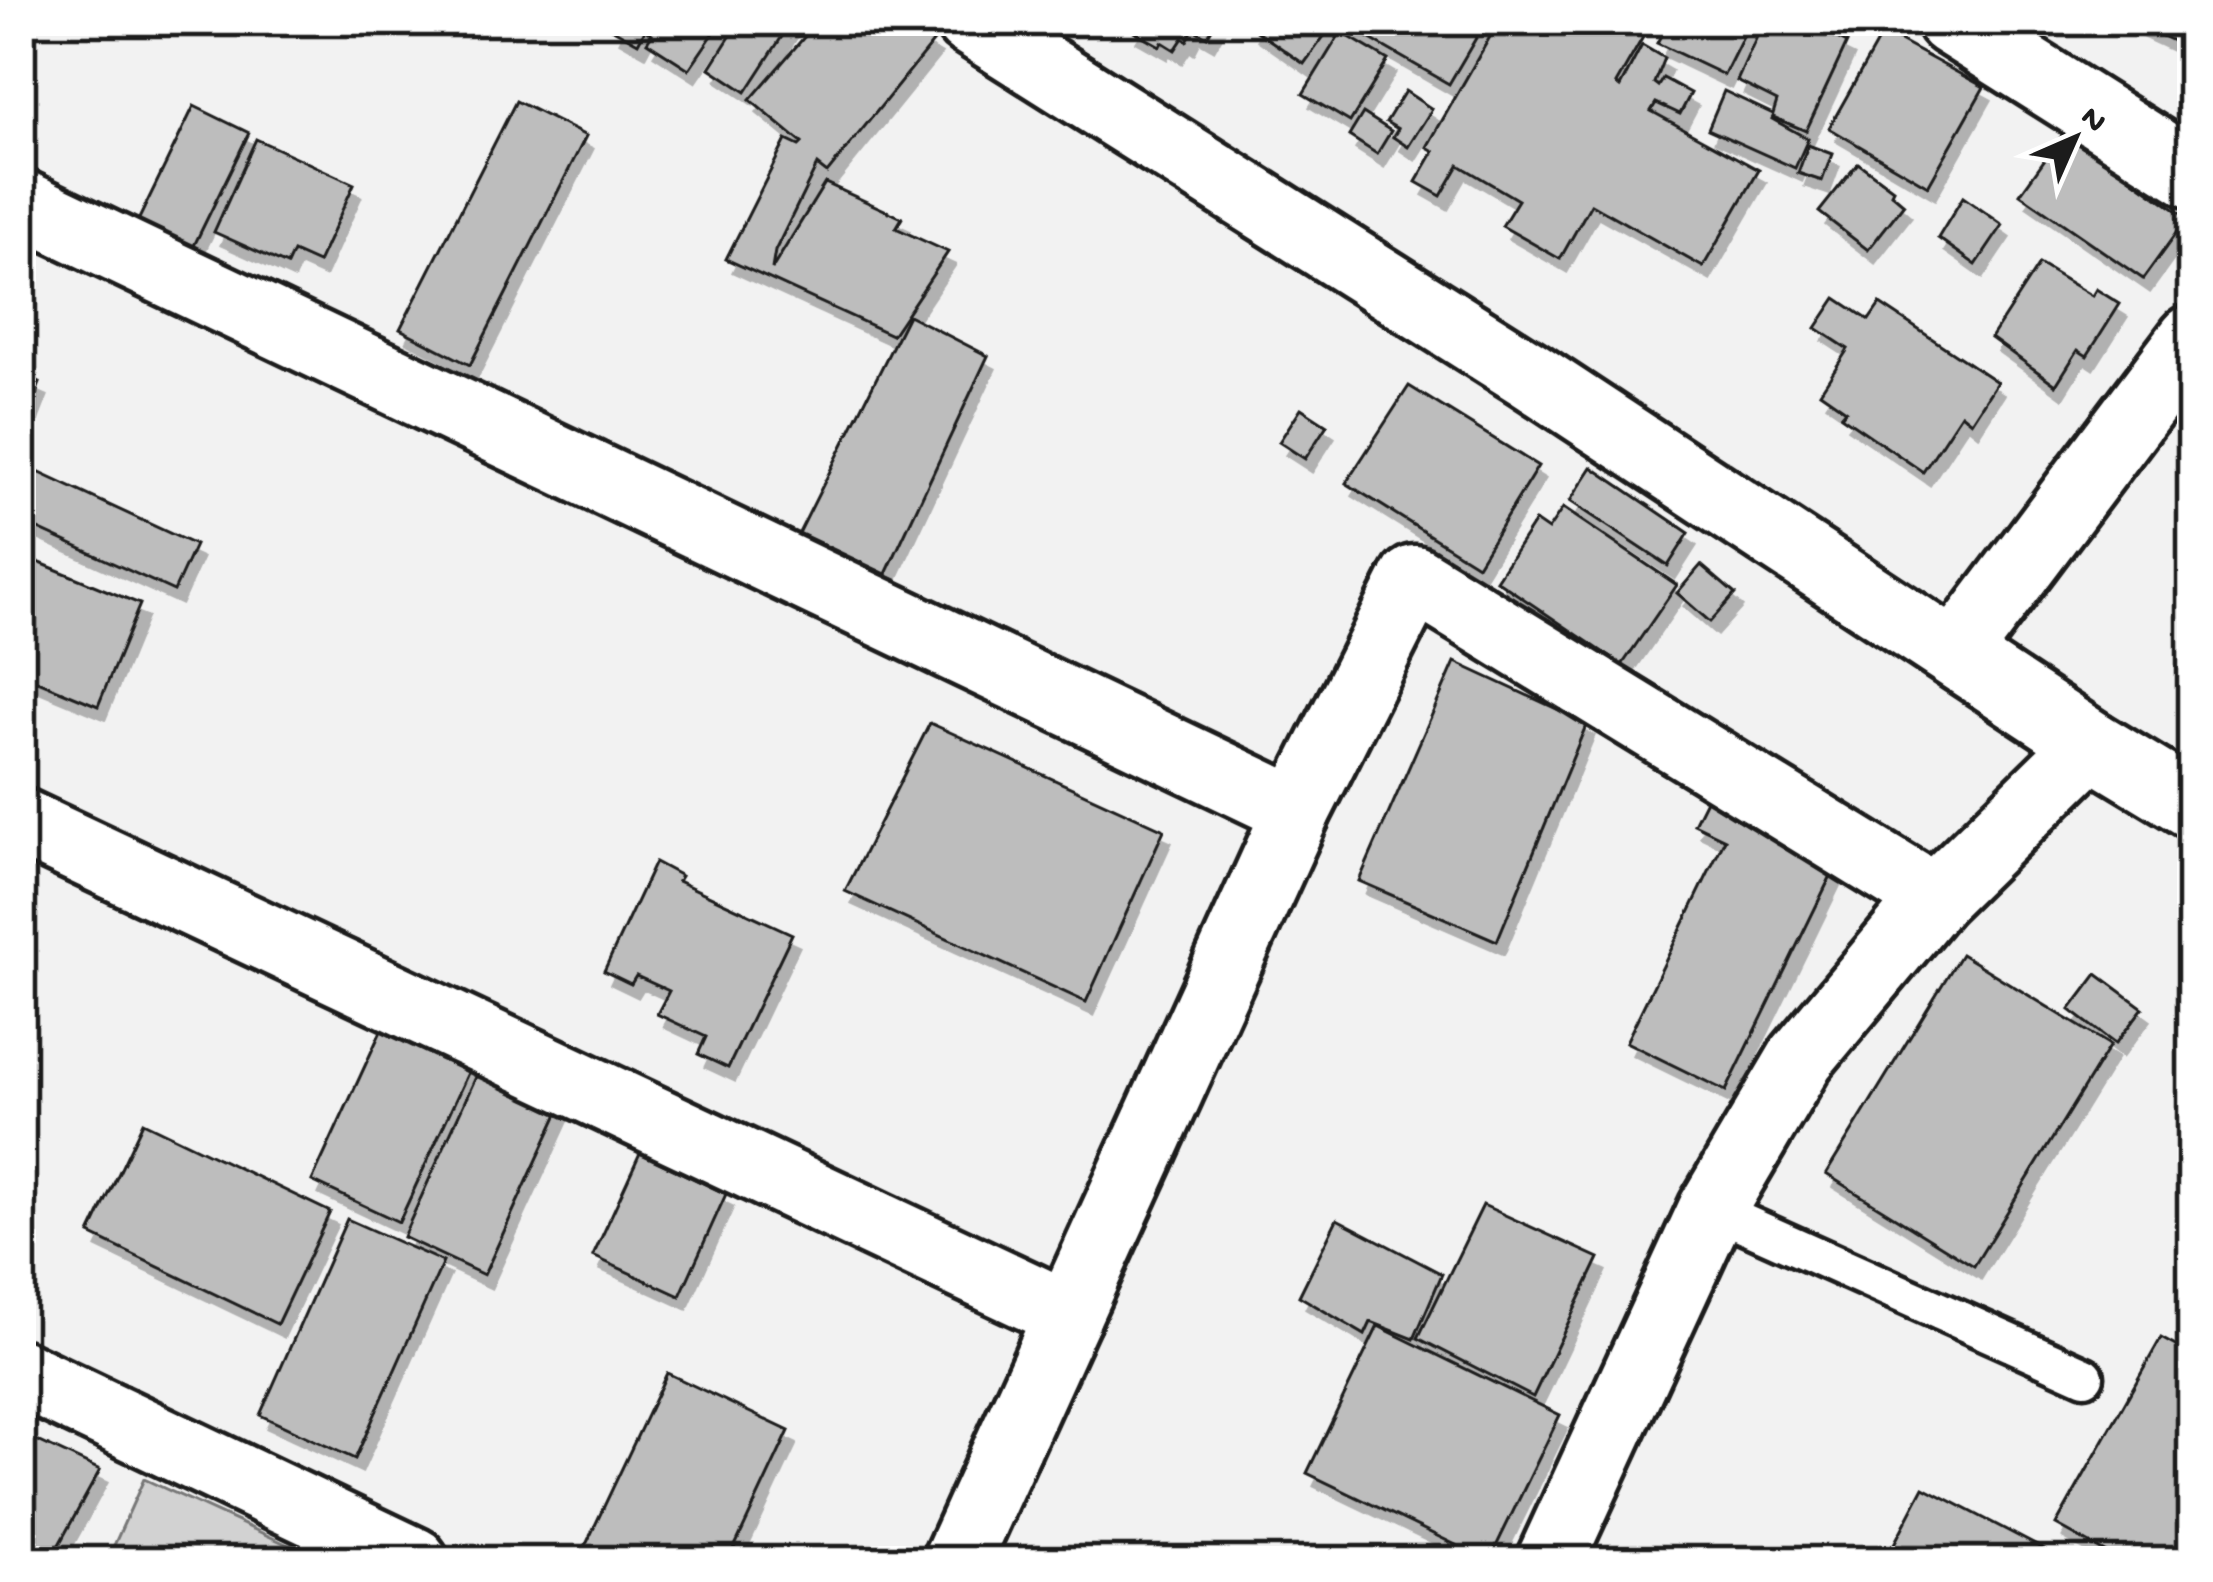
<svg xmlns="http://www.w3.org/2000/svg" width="2213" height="1582" font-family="'Gochi Hand',sans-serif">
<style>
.green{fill:#d2d2d2;stroke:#777;stroke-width:3}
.building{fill:#bdbdbd;stroke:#1c1c1c;stroke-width:3;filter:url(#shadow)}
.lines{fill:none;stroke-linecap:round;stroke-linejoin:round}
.lane-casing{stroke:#1c1c1c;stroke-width:45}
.street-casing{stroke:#1c1c1c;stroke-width:75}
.secondary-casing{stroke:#1c1c1c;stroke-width:75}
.lane{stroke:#fff;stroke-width:36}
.street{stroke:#fff;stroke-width:66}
.secondary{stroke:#fff;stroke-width:66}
</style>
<defs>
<filter id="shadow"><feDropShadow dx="7" dy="13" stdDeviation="0" flood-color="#0004"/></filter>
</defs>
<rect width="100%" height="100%" fill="#f2f2f2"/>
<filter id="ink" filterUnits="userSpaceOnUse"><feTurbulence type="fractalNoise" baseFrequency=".00833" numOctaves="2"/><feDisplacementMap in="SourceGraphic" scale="24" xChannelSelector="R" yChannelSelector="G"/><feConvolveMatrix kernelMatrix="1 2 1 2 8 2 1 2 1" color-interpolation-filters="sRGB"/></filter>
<g filter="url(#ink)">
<polygon class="green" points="144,1479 323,1561 107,1561"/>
<g class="building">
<polygon points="617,21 633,21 645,30 638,43 613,29"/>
<polygon points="633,21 722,21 689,69 647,42 652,34"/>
<polygon points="740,21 792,21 746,92 710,68"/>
<polygon points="818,21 901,21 934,41 827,173 817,165 775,251 772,269 825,183 902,218 896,228 948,252 892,335 726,259 786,140 799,146 802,143 750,100"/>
<polygon points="1135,21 1216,21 1207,37 1193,29 1187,41 1183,38 1175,50 1162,42 1160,46 1130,29"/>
<polygon points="1255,21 1335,21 1304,64 1251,27"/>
<polygon points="1355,21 1486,21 1449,84 1351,28"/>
<polygon points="1499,21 1518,21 1534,30 1540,21 1617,21 1643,37 1616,84 1620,87 1642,45 1664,58 1654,83 1658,86 1663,78 1691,93 1680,114 1656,103 1651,111 1759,170 1703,267 1591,204 1560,259 1502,226 1518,200 1459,165 1441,196 1416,182 1434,151 1427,147"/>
<polygon points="1668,21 1751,21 1724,75 1657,43"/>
<polygon points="1764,21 1802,21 1847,43 1806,131 1773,117 1772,119 1808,139 1795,168 1708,129 1724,91 1773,114 1777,101 1737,81"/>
<polygon points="2192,21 2192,50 2132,22 2132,21"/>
<polygon points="1341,32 1388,60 1350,122 1303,94"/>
<polygon points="1883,32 1984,87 1928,186 1829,128"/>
<polygon points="1405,91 1432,109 1408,147 1393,137 1398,129 1386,122"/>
<polygon points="516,101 586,136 470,365 400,329"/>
<polygon points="194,106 249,133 188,258 133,231"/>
<polygon points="1363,113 1391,131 1377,154 1349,136"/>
<polygon points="2065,131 2187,218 2143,279 2020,194"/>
<polygon points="256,139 354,184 318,263 293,252 287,265 214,232"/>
<polygon points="1808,145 1832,154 1822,181 1798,173"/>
<polygon points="1858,163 1893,189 1891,193 1904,204 1868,250 1819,212"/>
<polygon points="1963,197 2003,225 1976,265 1938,238"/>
<polygon points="2039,264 2092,296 2096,289 2120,304 2087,356 2078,350 2056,385 1991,338"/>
<polygon points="1836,298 1869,320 1880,304 1997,382 1971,422 1961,414 1923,472 1841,416 1846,410 1820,392 1848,349 1816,328"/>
<polygon points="908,315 988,356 886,574 799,533"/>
<polygon points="21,375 40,383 21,432"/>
<polygon points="1409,386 1538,466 1477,565 1346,483"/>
<polygon points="1301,408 1327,425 1305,459 1279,442"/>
<polygon points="23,465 195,545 174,591 21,521"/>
<polygon points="1592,467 1689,533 1668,566 1570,501"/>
<polygon points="1563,508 1677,585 1622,665 1496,580 1535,521 1548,530"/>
<polygon points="21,555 140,604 98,706 21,674"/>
<polygon points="1701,565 1735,594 1710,622 1677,593"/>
<polygon points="1455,662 1587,723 1497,941 1359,881"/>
<polygon points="930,723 1164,830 1086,1002 845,891"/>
<polygon points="1717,778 1843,851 1726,1091 1626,1042 1725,839 1694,824"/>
<polygon points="655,862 681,876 678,881 792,934 728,1068 698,1054 706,1037 657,1014 669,991 636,976 631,984 604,971"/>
<polygon points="1961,954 2110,1045 1974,1266 1826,1174"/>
<polygon points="2097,974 2143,1008 2115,1044 2070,1010"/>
<polygon points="392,1007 480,1047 399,1222 312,1181"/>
<polygon points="486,1055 568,1092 484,1275 403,1237"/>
<polygon points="143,1122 330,1212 277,1324 90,1234"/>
<polygon points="640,1153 726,1194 680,1296 593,1256"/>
<polygon points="1483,1205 1599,1258 1533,1397 1418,1338"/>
<polygon points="347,1219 443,1262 355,1459 260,1415"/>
<polygon points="1337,1219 1442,1274 1414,1339 1371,1322 1365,1335 1299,1296"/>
<polygon points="1378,1326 1560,1415 1489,1561 1307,1473"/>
<polygon points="2161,1338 2192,1355 2192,1561 2121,1561 2056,1525"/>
<polygon points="667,1373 789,1431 728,1561 599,1561 582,1553"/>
<polygon points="21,1433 100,1470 50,1561 21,1561"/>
<polygon points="1924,1487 2066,1561 1885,1561"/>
</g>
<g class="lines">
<g class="lane-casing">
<polyline id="lane" points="1712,1209 2085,1376"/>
</g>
<g class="street-casing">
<g id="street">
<polyline points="1950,21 2192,174"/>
<polyline points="21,203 1297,811"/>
<polyline points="21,822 1068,1315"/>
<polyline points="21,1374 414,1561"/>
<polyline points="956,1561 1297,811 1414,579 1934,898"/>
<polyline points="1550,1561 1712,1209 1801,1058 1934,898 2091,744"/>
</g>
</g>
<g class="secondary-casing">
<g id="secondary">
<polyline points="969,21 1527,373 2091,744 2192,805"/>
<polyline points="1955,654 2192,339"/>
</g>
</g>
<use href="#lane" class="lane"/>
<use href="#street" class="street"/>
<use href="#secondary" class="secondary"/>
</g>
</g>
<rect width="2213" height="1582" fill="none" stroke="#fff" stroke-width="72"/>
<rect x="36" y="36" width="2141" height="1510" fill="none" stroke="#1c1c1c" stroke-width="4.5" filter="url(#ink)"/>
<g transform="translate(2075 138) rotate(45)" stroke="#ffffff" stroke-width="9" paint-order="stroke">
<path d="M0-9L21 45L0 30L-21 45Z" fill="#1c1c1c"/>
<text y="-18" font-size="33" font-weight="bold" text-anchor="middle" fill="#1c1c1c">N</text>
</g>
</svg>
